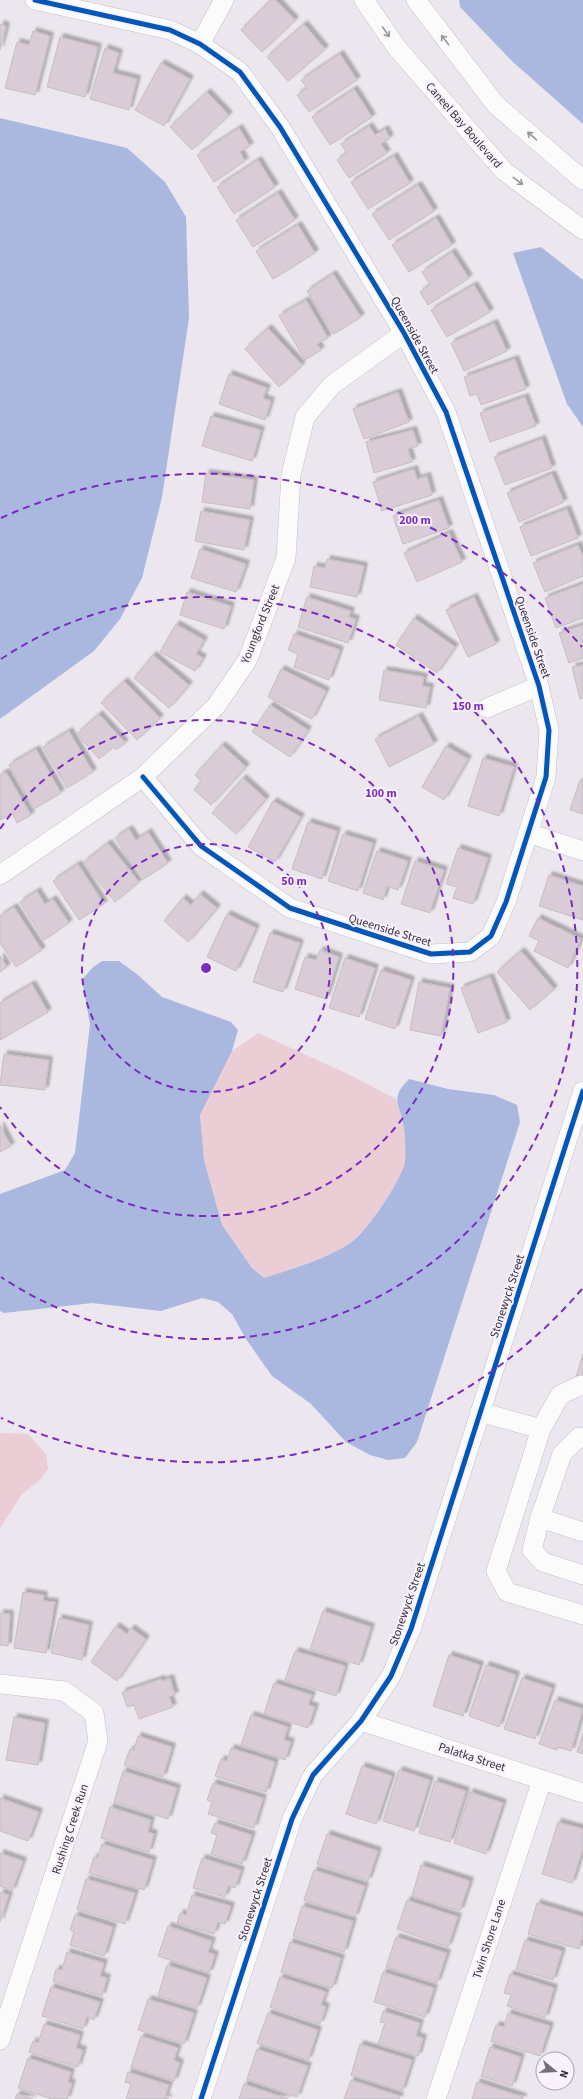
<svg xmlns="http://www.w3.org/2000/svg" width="583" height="2099" font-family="'Source Sans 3',sans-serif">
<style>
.green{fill:#ebcdd6}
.water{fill:#aab8df}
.building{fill:#daccd7;stroke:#c4bec4;filter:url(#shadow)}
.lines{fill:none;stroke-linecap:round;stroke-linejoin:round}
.minor-casing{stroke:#c4c0c5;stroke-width:20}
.minor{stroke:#fcfbfc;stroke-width:19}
.cycleway-casing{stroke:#f9f1fd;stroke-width:8}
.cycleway{stroke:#0057b8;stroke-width:5}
.oneway{stroke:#98969a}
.ring{fill:none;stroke:#7b2cbf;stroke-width:2;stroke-dasharray:7 5}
.labels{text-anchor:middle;stroke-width:4;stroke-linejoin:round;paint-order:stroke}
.street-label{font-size:12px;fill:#353137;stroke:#f9f1fd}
.centre{fill:#7b2cbf;stroke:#f9f1fd;stroke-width:2}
.ring-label{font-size:12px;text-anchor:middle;font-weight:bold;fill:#7b2cbf;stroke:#f9f1fd;stroke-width:4;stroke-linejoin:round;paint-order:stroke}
</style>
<defs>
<filter id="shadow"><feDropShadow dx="3.5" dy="-3.5" stdDeviation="1" flood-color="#0004"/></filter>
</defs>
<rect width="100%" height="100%" fill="#ece6ee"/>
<g class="green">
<path d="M258,1033L348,1074L396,1099C402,1119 408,1141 405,1162C401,1181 365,1235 349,1244C322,1260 292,1269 264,1278L252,1268L222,1225L204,1160L200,1115L232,1051Z"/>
<polygon points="0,1433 28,1434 46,1454 48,1469 41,1479 22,1494 0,1528"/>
</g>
<g class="water">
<polygon points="459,0 583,0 583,124 513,62 460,7"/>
<polygon points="0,118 127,148 165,182 186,217 189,318 162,497 142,578 120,619 94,651 0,719"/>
<polygon points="541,247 583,280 583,427 567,404 513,253"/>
<path d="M102,961H119L138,975L162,997L231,1022L238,1030L232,1051L200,1115L204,1160L222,1225L252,1268L264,1278C292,1269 323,1260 349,1244C365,1235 401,1181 405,1162C406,1153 405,1138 404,1129C401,1104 388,1100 409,1079L448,1089L494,1095L517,1105L520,1122L417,1442L405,1458L388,1460L370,1455L346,1442L311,1404L272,1376L246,1339L232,1314L218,1302L202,1298L161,1311L92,1303L4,1313L0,1311V1194L65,1170L75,1153L90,1024L82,980L92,968Z"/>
</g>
<g class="building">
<polygon points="271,0 276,0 295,20 262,52 241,30"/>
<polygon points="0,24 6,26 0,50"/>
<polygon points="304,24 325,49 288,81 267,57"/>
<polygon points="33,31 50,36 35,95 5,88 17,42 29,45"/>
<polygon points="60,37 98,47 85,97 47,87"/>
<polygon points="105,48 119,53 113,73 137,79 129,110 90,99"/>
<polygon points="340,54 357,80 309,112 297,95 307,88 301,80"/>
<polygon points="161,63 190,79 164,126 135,110"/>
<polygon points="354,89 372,117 330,145 312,117"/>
<polygon points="207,92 229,115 192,150 170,127"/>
<polygon points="369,126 375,135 385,129 390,138 381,144 387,153 349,178 337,160 347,153 341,144"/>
<polygon points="239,128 250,146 240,152 245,161 214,182 197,155"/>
<polygon points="394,156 410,183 368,209 351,182"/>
<polygon points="258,160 275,187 234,214 217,187"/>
<polygon points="418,185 434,211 389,240 372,214"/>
<polygon points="278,193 295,220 253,247 236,220"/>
<polygon points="436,218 452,245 409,272 392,245"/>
<polygon points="298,225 315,253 273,279 256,251"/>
<polygon points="452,252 469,278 428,305 420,292 430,285 422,272"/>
<polygon points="333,274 361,317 334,334 307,291"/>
<polygon points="474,285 490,312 447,337 431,310"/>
<polygon points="306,300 328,338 317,344 321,350 305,360 279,316"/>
<polygon points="494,323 507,351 464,371 451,343"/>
<polygon points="268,328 302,365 279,387 245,349"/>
<polygon points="515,359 526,389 481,405 477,394 470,396 464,377"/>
<polygon points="229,374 267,388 263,398 271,401 265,420 219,404"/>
<polygon points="398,392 409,422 364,439 353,409"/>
<polygon points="525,397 536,426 490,442 480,413"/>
<polygon points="211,416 261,430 252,461 202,446"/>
<polygon points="413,430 418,446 408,449 412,462 374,473 366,442"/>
<polygon points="542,439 552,468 505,485 494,457"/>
<polygon points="414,469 417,479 427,476 432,495 382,511 373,482"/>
<polygon points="206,473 254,480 250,509 202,502"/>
<polygon points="552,474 564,502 519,522 507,493"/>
<polygon points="439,500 449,528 403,544 393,516"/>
<polygon points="567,509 578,538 531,556 520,527"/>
<polygon points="201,511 250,520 244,550 195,541"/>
<polygon points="449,533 462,562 417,582 404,553"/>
<polygon points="578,545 583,557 583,576 545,592 533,563"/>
<polygon points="200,549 246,564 236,592 191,578"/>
<polygon points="327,559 364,566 357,597 310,587 314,566 325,568"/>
<polygon points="583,584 583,618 556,628 545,598"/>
<polygon points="187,592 231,606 224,629 180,615"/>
<polygon points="307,597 351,611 349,617 356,619 348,643 298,627"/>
<polygon points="474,597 496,644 468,657 446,610"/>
<polygon points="414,618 455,647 437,673 396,645"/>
<polygon points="176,624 204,640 196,654 203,658 195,671 160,652"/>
<polygon points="583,625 583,658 569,663 559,633"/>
<polygon points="294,634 340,650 329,680 294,667 298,654 288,650"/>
<polygon points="153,655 189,685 169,708 134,678"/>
<polygon points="583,665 583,698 580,699 572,667"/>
<polygon points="281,669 326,691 312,719 268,697"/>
<polygon points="384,670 424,677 422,686 430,687 426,708 379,700"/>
<polygon points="124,681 160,718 137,740 101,703"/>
<polygon points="270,705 308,730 290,757 252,732"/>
<polygon points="99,714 125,743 116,750 113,747 99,759 77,734"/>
<polygon points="419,716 434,744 389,767 375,739"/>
<polygon points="69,731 93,772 67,788 43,747"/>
<polygon points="222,745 246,767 211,805 194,790 201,781 195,775"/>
<polygon points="446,746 468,759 444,800 422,787"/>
<polygon points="36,749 61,793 34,809 9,765"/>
<polygon points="483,758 514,767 499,816 468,806"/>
<polygon points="6,772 31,815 17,823 12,813 0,820 0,775"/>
<polygon points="243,778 266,799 236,834 212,813"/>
<polygon points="580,780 583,781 583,814 570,810"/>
<polygon points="273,801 301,817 275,862 248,847"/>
<polygon points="308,822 337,831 322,879 292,869"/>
<polygon points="129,829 136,840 148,832 168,863 142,880 115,838"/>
<polygon points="343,834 373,843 358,891 328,881"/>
<polygon points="108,843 139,882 115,902 83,863"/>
<polygon points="458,848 488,858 473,904 453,898 457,887 446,884"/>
<polygon points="377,851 408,861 398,890 387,886 383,900 363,893"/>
<polygon points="415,861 444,870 430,913 401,904"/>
<polygon points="78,864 104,904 79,920 53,881"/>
<polygon points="549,875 583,886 583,920 539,906"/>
<polygon points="37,891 45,904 53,899 69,923 44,940 20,902"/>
<polygon points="200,894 217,908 188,942 164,921 183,898 191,905"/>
<polygon points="14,907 42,950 16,967 0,943 0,916"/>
<polygon points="227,914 256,928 236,971 207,957"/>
<polygon points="538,918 581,939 568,968 534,951 539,941 529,936"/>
<polygon points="270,933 300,943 283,992 253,982"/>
<polygon points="320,950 339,957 326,999 295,989 305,957 316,960"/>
<polygon points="521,951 554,989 530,1010 497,972"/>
<polygon points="0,956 7,967 0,972"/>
<polygon points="345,958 375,968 359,1017 329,1008"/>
<polygon points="381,970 411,980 395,1029 365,1019"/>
<polygon points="490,977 507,1022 478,1033 461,988"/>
<polygon points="419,982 450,988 441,1036 410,1030"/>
<polygon points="32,984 48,1012 0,1040 0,1003"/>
<polygon points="4,1054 49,1060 45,1090 0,1085"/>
<polygon points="0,1125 11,1146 0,1152"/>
<polygon points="583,1354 583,1379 576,1377"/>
<polygon points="23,1592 44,1595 43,1601 55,1602 46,1653 14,1648"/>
<polygon points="323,1611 371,1627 359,1665 310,1649"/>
<polygon points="0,1613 10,1614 8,1646 0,1645"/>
<polygon points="59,1618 89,1625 82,1660 51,1653"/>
<polygon points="116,1626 127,1634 131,1628 146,1639 117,1681 91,1662"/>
<polygon points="295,1651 345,1666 336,1696 285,1680"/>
<polygon points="449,1655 480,1665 463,1716 433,1706"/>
<polygon points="486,1665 516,1675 499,1727 469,1716"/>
<polygon points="170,1678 175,1695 169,1697 173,1707 139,1719 134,1705 127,1707 122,1692 161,1679 162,1681"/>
<polygon points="522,1678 552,1688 535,1739 504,1729"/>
<polygon points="274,1683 312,1695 308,1705 315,1707 308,1728 264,1714"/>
<polygon points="555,1700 583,1709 571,1751 558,1747 557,1750 539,1744"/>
<polygon points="251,1715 288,1727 284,1740 291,1742 285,1760 241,1745"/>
<polygon points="14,1717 45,1723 38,1765 6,1760"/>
<polygon points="583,1733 583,1754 577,1752"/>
<polygon points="138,1736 172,1747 163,1777 124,1765 130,1749 134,1750"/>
<polygon points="231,1748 275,1762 266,1792 215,1776 221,1759 227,1761"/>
<polygon points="362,1766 392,1776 376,1824 346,1814"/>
<polygon points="399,1770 430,1780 414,1831 383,1821"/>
<polygon points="123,1771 177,1788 168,1819 114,1802"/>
<polygon points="435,1781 466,1791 450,1842 419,1833"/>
<polygon points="213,1783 263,1798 254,1828 208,1814 212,1802 207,1800"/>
<polygon points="470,1792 503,1803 486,1854 454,1843"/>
<polygon points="0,1798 39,1812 28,1841 0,1831"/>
<polygon points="110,1807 151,1820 148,1832 154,1834 149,1852 101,1838"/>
<polygon points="558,1822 583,1829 583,1848 572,1883 542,1874"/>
<polygon points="215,1823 252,1835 242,1864 211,1854 217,1835 211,1833"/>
<polygon points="327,1834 378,1851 368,1881 317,1864"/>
<polygon points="102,1844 153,1860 144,1890 89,1873 94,1857 98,1858"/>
<polygon points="0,1853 23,1861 12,1891 0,1886"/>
<polygon points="202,1858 241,1870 235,1888 228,1886 225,1897 193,1888"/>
<polygon points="421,1865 470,1881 460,1911 412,1896"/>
<polygon points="314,1870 365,1886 355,1917 304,1900"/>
<polygon points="86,1879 135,1893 125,1924 77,1909"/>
<polygon points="0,1892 9,1895 0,1922"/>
<polygon points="192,1895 231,1906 225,1924 218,1922 214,1934 177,1923 180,1913 186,1915"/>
<polygon points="407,1900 458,1917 448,1947 397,1929"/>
<polygon points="537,1903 583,1917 583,1935 579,1949 528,1934"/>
<polygon points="302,1906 353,1921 344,1952 293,1936"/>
<polygon points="75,1915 113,1927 104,1956 70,1945 74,1932 70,1930"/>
<polygon points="168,1926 212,1941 208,1952 215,1955 209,1973 158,1956"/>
<polygon points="396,1937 447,1953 437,1983 386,1967"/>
<polygon points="525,1940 562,1951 553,1980 516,1969"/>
<polygon points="290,1942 341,1958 332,1988 281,1972"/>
<polygon points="67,1952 104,1963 100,1976 107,1978 102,1996 53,1981 56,1969 62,1970"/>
<polygon points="167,1965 207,1978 197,2008 158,1996"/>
<polygon points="383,1972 434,1988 425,2017 374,2002"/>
<polygon points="510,1974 554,1988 545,2018 507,2006 511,1995 504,1993"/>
<polygon points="280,1977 326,1992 321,2005 326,2007 320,2024 270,2007"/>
<polygon points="51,1987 100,2002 94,2020 87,2017 83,2029 42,2016"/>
<polygon points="148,1999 194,2013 184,2044 138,2030"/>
<polygon points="383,2011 420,2023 416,2036 423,2038 418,2056 378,2044 385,2023 380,2022"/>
<polygon points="268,2013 318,2030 308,2060 257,2043"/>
<polygon points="508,2013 550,2026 540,2056 491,2041 496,2025 504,2027"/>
<polygon points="44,2024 80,2035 76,2048 83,2050 78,2067 29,2052 33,2041 38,2043"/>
<polygon points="141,2036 178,2048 174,2060 180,2063 174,2081 131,2067"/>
<polygon points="360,2044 412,2060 402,2091 351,2075"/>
<polygon points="490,2047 521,2057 512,2086 481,2076"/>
<polygon points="257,2049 308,2066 297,2097 247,2079"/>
<polygon points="28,2058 71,2072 68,2082 72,2083 67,2099 52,2099 18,2088"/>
<polygon points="128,2072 169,2085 165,2097 169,2099 126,2099 131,2084 125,2082"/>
<polygon points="351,2080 400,2096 399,2099 344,2099"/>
<polygon points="477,2082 523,2097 523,2099 472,2099"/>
<polygon points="244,2084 288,2099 239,2099"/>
<polygon points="17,2094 33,2099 15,2099"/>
</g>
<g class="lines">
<g class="minor-casing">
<g id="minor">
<polyline points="35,0 170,30 200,44 240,72 280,127 404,333 446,412 539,686 549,730 546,777 506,902 491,936 470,952 431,954 290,908 201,846 143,777"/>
<polyline points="364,0 397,48 504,171 583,230"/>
<polyline points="416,0 496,105 583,180"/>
<polyline points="200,44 224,0"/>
<polyline points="487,708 539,686"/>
<polyline points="528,833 583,851"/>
<polyline points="0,875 143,777 216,706 248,659 286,558 291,475 305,417 332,385 404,333"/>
<polyline points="583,1386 581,1385 560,1395 541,1429 496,1571 507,1592 583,1615"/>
<polyline points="480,1412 541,1429"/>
<polyline points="540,1518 562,1454 579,1437 583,1438"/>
<polyline points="583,1532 540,1518 532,1550 543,1562 583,1575"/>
<polyline points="0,1684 64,1691 94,1713 98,1741 0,2040"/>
<polyline points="361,1721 583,1793"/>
<polyline points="201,2099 292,1819 313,1775 361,1721 391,1676 411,1629 583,1091"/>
<polyline points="436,2099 542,1780"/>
</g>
</g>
<use href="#minor" class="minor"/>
<g class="cycleway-casing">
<g id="cycleway">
<polyline points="35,0 170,30 200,44 240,72 280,127 404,333 446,412 539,686 549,730 546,777 506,902 491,936 470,952 431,954 290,908 201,846 143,777"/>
<polyline points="201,2099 292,1819 313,1775 361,1721 391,1676 411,1629 583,1091"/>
</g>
</g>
<use href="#cycleway" class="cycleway"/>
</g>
<defs><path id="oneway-shaft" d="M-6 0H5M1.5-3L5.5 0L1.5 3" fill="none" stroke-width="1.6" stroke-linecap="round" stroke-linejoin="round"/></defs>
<g class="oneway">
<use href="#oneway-shaft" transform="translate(386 32) rotate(56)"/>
<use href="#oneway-shaft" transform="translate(445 40) rotate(-128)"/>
<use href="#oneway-shaft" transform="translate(532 136) rotate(-139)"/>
<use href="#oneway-shaft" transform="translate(518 181) rotate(37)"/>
</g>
<g class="ring">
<circle cx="206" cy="968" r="124"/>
<path d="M0 829A248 248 0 1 1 0 1107"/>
<path d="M1 659A371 371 0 1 1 1 1277"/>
<path d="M582 1289A495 495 0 0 1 1 1418M1 518A495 495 0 0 1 582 647"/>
</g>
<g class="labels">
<g class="street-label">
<text transform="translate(464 125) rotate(49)" y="4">Caneel Bay Boulevard</text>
<text transform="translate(415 335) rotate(61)" y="4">Queenside Street</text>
<text transform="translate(260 624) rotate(-68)" y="4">Youngford Street</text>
<text transform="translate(533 637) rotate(71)" y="4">Queenside Street</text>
<text transform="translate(390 930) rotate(17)" y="4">Queenside Street</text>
<text transform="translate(507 1296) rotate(-72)" y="4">Stonewyck Street</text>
<text transform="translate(407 1604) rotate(-71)" y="4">Stonewyck Street</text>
<text transform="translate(472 1757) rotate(18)" y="4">Palatka Street</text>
<text transform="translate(70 1829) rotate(-72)" y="4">Rushing Creek Run</text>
<text transform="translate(255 1899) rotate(-72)" y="4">Stonewyck Street</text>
<text transform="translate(489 1939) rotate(-72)" y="4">Twin Shore Lane</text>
</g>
</g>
<circle cx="206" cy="968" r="6" class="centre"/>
<g class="ring-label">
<text x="415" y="524">200 m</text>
<text x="468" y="710">150 m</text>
<text x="381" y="797">100 m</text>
<text x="294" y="885">50 m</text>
</g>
<g transform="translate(555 2071) rotate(108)"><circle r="19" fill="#f9f1fd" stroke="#aba4ae"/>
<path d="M0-3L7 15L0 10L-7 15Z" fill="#757077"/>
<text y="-6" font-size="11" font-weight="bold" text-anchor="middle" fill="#353137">N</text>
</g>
</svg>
